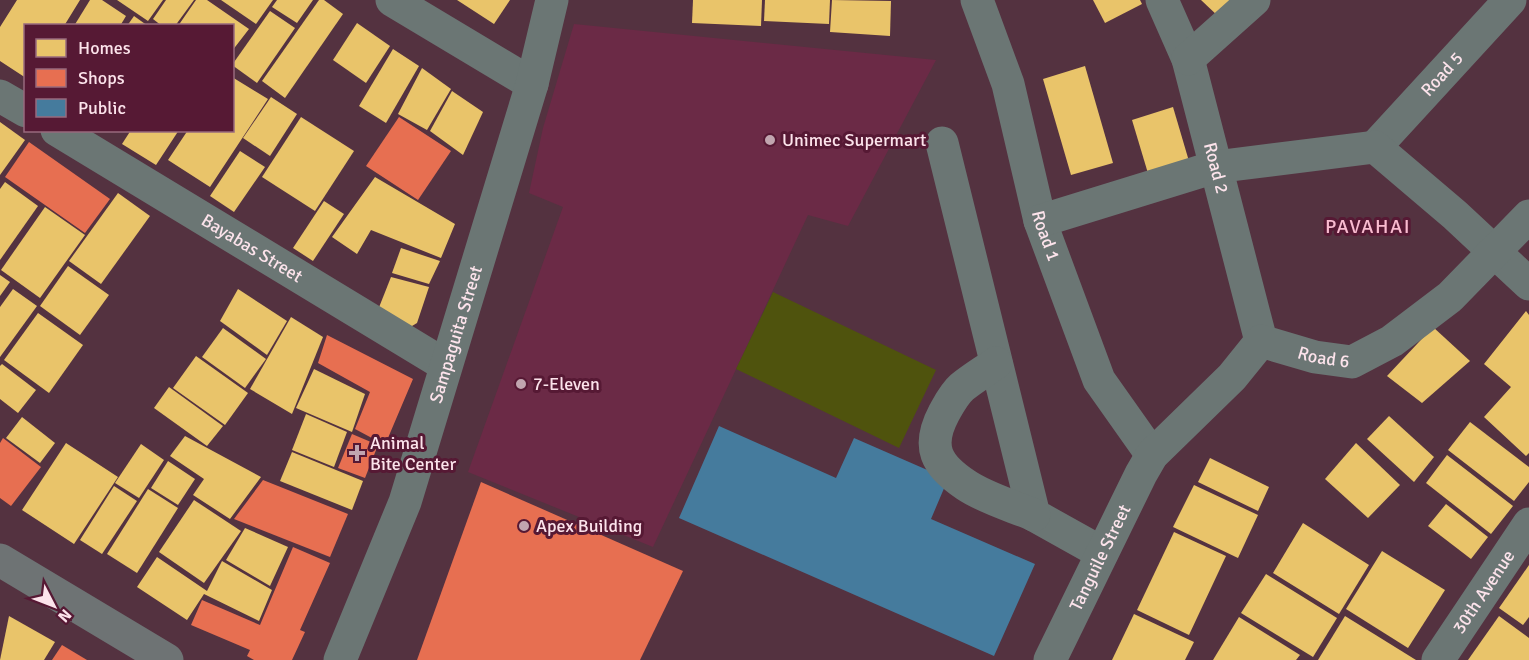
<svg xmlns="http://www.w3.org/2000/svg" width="1529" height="660" font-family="Signika,sans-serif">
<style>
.built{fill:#6b2a46}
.green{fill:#4f530d}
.homes{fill:#e9c46a}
.shops{fill:#e76f51}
.public{fill:#457b9d}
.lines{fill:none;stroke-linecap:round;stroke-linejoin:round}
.minor{stroke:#6b7674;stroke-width:33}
.major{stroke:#6e7374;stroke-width:33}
.poi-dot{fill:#c1a5af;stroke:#561934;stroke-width:2}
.labels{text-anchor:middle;stroke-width:6;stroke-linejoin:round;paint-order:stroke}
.street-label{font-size:18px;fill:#fce3eb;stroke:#561934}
.poi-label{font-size:18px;fill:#fce3eb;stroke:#561934;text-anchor:start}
.neighbourhood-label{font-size:20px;letter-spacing:1.5px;fill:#f9bbd0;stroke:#561934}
</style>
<rect width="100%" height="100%" fill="#543240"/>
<polygon class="built" points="574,24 936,60 848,226 808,215 653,547 468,472 563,207 529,193 543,128"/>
<polygon class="green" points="773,292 936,370 899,448 736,369"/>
<g class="homes">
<polygon points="17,0 80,0 64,26 26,26 26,78 0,61 0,27"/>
<polygon points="90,0 102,0 126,16 120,26 74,26"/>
<polygon points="117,0 163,0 148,21"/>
<polygon points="166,0 194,0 175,26 162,26 153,19"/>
<polygon points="196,0 207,0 249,29 232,51 232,26 178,26"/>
<polygon points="221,0 273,0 256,24"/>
<polygon points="277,0 313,0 297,23 272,7"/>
<polygon points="319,0 324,0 343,14 285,98 262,81"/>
<polygon points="457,0 510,0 494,24"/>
<polygon points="693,0 762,0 761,26 692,23"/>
<polygon points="765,0 830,0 829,24 764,21"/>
<polygon points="832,0 891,1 890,36 830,32"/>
<polygon points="1093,0 1140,0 1142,4 1105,23"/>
<polygon points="1201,0 1236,0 1220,18"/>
<polygon points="270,11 295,28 257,83 232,65"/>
<polygon points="134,16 148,26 127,26"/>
<polygon points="357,23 390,46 366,83 333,60"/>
<polygon points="393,49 419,66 386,123 359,106"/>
<polygon points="1085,66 1113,163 1071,175 1043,79"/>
<polygon points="422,68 451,89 427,130 398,114"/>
<polygon points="232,77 268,99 210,187 168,160 188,130 232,130"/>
<polygon points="452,91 483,112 463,155 430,131"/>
<polygon points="271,97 297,114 270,156 243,138"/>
<polygon points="1173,107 1191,168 1150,180 1132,120"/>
<polygon points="301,117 354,151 315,211 262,177"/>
<polygon points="0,122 25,140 0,175"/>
<polygon points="131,130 179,130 156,165 122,144"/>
<polygon points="240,151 265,167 234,212 210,196"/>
<polygon points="375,177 455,224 441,258 371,230 357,254 332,237"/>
<polygon points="5,182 38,206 0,260 0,189"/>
<polygon points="118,193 150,216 101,284 69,261"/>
<polygon points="324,201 344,214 313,261 293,248"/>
<polygon points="45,207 85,235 40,298 1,270"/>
<polygon points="401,248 440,261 429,284 392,273"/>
<polygon points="68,266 109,295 80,335 40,306"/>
<polygon points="0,275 10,282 0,296"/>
<polygon points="391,277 429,287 417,323 407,329 376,315"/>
<polygon points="13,289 37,306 0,357 0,307"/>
<polygon points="238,289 287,321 267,355 220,321"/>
<polygon points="1526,311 1529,315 1529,453 1526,456 1484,417 1511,387 1484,364"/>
<polygon points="38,313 83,345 49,393 4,360"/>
<polygon points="291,317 323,337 292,414 250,389"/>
<polygon points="1433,327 1470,361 1422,403 1387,376"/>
<polygon points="223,328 266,359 245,388 202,357"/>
<polygon points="196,356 248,393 225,425 173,388"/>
<polygon points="2,364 36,390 18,413 0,399 0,366"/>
<polygon points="314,369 365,394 352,432 296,408"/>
<polygon points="169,387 223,426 207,446 154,408"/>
<polygon points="306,414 347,432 334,467 292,450"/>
<polygon points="1389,416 1434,457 1414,482 1367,439"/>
<polygon points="22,417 55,443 40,463 6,438"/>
<polygon points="1470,422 1529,467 1529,482 1514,501 1448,450"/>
<polygon points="185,436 261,477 230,519 193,495 204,479 170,456"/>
<polygon points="66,443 118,477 74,544 22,510"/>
<polygon points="1356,443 1400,485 1368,518 1325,479"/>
<polygon points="141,444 164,460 139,498 115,483"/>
<polygon points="292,452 363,481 352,510 280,481"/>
<polygon points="1447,455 1513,506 1491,534 1426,483"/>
<polygon points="1210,458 1269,487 1258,511 1198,482"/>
<polygon points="168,461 195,479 178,505 151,488"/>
<polygon points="1194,485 1258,515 1238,558 1173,527"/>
<polygon points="114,486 137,501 102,554 80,540"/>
<polygon points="148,489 178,508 137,573 107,554"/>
<polygon points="194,500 241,531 204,583 159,552"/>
<polygon points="1446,504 1488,537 1471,559 1428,526"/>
<polygon points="1303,523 1369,565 1339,614 1273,573"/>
<polygon points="245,528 288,547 270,586 226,560"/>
<polygon points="1174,532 1226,556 1189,635 1137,610"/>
<polygon points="1382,551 1445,590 1408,648 1346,609"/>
<polygon points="157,557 207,591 222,561 272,590 259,621 204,594 187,620 137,587"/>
<polygon points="1529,565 1529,617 1523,625 1499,608"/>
<polygon points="1266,574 1337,618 1313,657 1241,613"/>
<polygon points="1134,614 1194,642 1185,660 1112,660"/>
<polygon points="9,616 55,642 44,660 0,660"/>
<polygon points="1345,616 1416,660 1318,660"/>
<polygon points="1499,616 1529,638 1529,660 1468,660"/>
<polygon points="1239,617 1300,655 1296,660 1213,660"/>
</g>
<g class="shops">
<polygon points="399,117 451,151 418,200 366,166"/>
<polygon points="29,142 110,199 85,233 5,177"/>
<polygon points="327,335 413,379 385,445 355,429 370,392 318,363"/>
<polygon points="352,434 378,445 365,478 338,468"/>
<polygon points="3,438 41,467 11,506 0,498 0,443"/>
<polygon points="263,480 348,514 330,557 234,519"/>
<polygon points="481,482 683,571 640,660 417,660"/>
<polygon points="293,547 330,563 300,630 305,632 292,660 254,660 247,656 250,650 191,625 202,600 260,625"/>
<polygon points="62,645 87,660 52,660"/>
</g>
<polygon class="public" points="719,426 836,478 854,438 948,479 931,519 1035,564 994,656 679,518"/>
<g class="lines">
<g class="minor">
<polyline points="392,0 532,84"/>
<path id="s1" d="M977,0L1008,84L1040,221L1099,380L1152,455"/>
<path id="s2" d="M1162,0L1188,59L1261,341"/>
<polyline points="1188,59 1254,0"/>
<polyline points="0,96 26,111"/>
<path id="s3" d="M57,130L445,365"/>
<polyline points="942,143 1034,515 1102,553"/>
<path id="s4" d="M1375,147L1510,0"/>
<polyline points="1040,221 1215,167 1375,147 1455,215 1529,284"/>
<path d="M996,363C985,371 973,378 962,387C954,394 949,404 944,413C926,447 936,465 966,485C985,498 1013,506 1034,515"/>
<path id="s5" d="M340,660L405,502L532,84L552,0"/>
<path id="s6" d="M1050,660L1141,474L1152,455L1232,377L1261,341L1315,357L1352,362L1392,341L1450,297L1529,216"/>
<path id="s7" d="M1438,660L1529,524"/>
</g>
<polyline class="major" points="0,560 167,660"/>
</g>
<g class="poi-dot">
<circle cx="770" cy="140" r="6"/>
<circle cx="521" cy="384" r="6"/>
<path d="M354 444h6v6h6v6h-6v6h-6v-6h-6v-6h6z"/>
<circle cx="524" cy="526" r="6"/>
</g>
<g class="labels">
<g class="street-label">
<text dy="6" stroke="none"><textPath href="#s4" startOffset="99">Road 5</textPath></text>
<text dy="6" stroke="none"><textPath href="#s2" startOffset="177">Road 2</textPath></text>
<text dy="6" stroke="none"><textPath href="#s1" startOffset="246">Road 1</textPath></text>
<text dy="6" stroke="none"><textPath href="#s3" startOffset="228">Bayabas Street</textPath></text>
<text dy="6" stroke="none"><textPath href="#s5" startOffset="346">Sampaguita Street</textPath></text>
<text dy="6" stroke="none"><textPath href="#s6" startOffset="452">Road 6</textPath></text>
<text dy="6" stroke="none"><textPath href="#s6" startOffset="114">Tanguile Street</textPath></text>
<text dy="6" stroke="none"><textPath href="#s7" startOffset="82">30th Avenue</textPath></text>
</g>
<g class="poi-label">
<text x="782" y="146">Unimec Supermart</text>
<text x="533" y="390">7-Eleven</text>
<text x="370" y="449">Animal<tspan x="370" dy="21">Bite Center</tspan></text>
<text x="536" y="532">Apex Building</text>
</g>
<g class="neighbourhood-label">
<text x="1368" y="233">PAVAHAI</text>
</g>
</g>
<rect x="24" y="24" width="210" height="108" fill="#561934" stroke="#986a7d" stroke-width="1.5"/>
<rect x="36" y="39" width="30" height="18" fill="#e9c46a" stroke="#986a7d" stroke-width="1.5"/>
<text x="78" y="54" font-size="18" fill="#fce3eb">Homes</text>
<rect x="36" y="69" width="30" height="18" fill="#e76f51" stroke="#986a7d" stroke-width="1.5"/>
<text x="78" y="84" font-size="18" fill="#fce3eb">Shops</text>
<rect x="36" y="99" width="30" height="18" fill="#457b9d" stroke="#986a7d" stroke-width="1.5"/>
<text x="78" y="114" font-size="18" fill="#fce3eb">Public</text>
<g transform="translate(54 606) rotate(132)" stroke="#561934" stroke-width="4.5" paint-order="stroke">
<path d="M0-4.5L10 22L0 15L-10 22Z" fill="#fce3eb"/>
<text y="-9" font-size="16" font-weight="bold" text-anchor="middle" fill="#fce3eb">N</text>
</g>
</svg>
